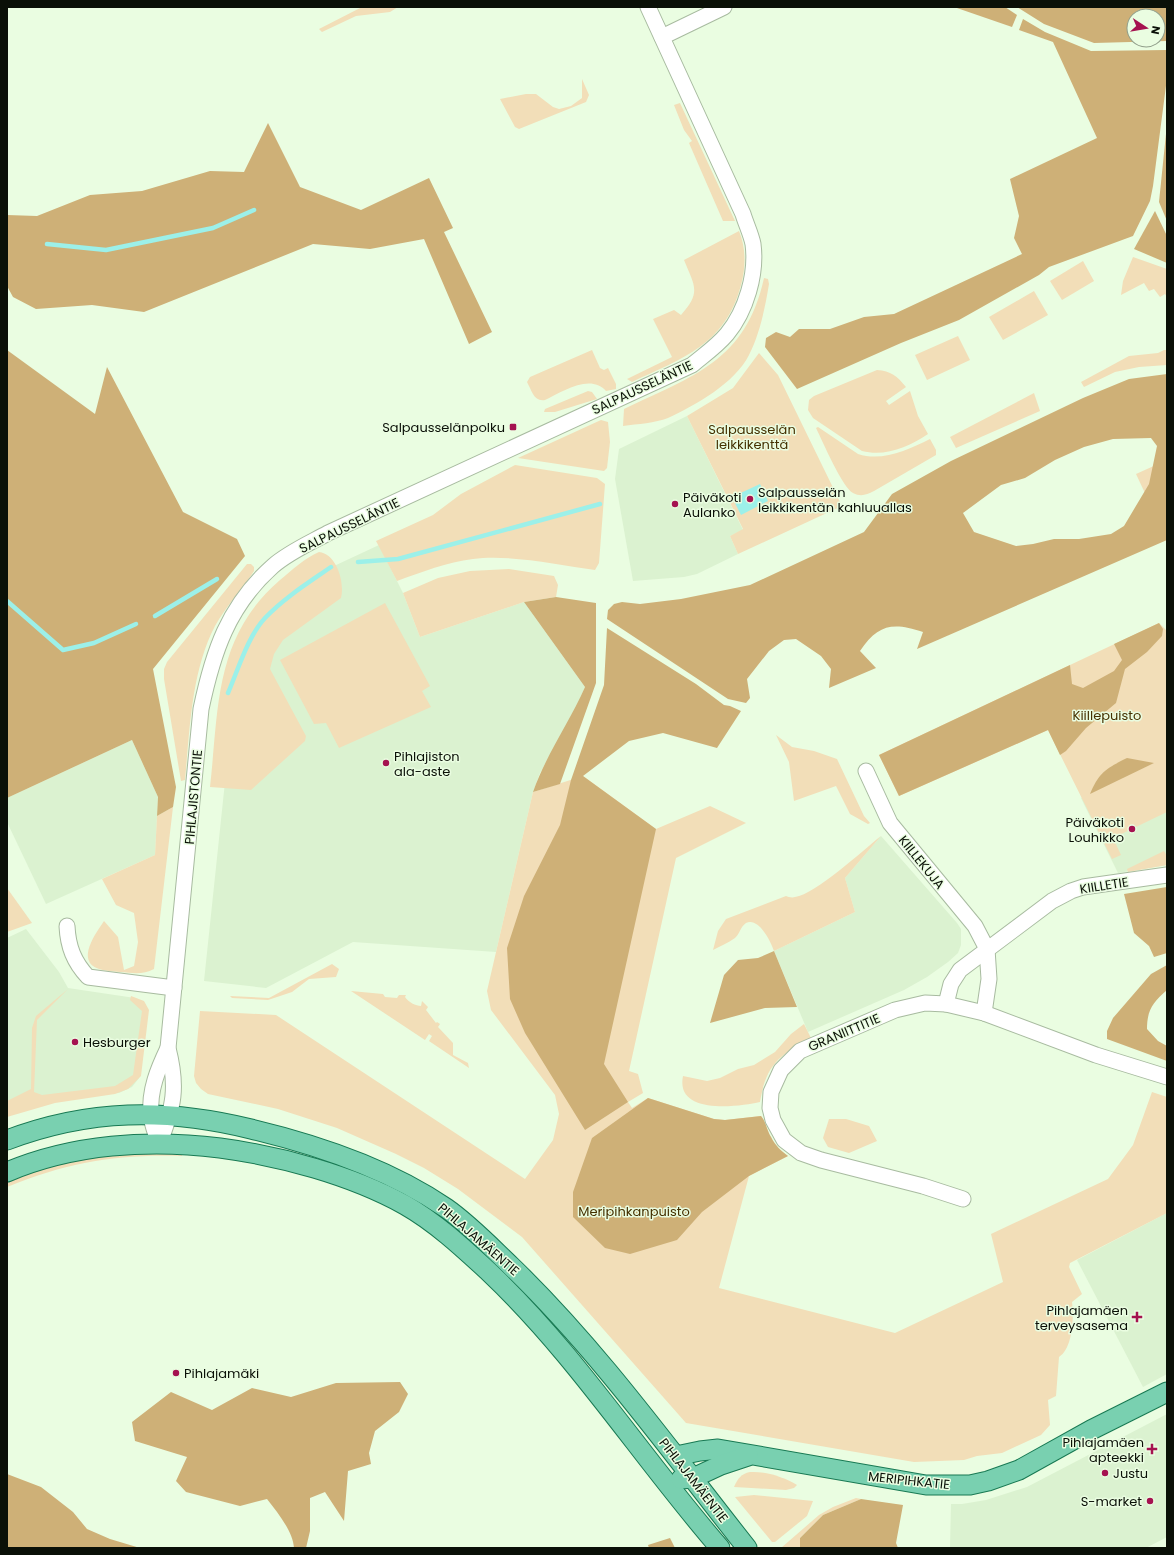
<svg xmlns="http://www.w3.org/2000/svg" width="1174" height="1555" font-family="Poppins,sans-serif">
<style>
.built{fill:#dbf2d0}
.green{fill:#f2deb8}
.forest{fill:#ceb077;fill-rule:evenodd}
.water{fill:#9cf0e9}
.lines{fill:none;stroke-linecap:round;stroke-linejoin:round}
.stream{stroke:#9cf0e9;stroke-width:4.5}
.minor-casing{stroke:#a8bba0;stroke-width:17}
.major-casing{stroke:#187953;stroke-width:21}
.minor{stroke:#fff;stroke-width:15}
.major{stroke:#79d0b0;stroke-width:19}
.poi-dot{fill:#a51250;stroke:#eafde1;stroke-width:1.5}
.labels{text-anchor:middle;stroke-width:3;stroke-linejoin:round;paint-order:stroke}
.street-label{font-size:13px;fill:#0a1007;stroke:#eafde1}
.poi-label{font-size:13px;fill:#0a1007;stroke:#eafde1;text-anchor:start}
.park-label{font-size:13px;fill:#453000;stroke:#eafde1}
</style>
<rect width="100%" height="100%" fill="#eafde1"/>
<g class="built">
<polygon points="687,416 743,530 730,536 738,554 697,574 684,577 633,581 615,479 619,449"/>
<polygon points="379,545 403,593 420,637 524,602 585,687 574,712 540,773 533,792 496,952 353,942 266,988 204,981 233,706 334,566"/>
<polygon points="132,740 158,797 155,855 46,904 7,822 7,798"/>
<polygon points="1167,757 1167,865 1118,873 1081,798"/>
<polygon points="881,836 957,923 961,929 961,945 958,953 948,962 927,977 904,990 808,1032 774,951 855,912 845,878"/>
<polygon points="26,929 59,972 68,988 135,998 143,1002 139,1078 132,1087 119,1093 84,1095 7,1111 7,938"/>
<polygon points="1167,1213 1167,1374 1143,1387 1077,1260"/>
<polygon points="1167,1414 1167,1537 1146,1548 950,1548 951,1504 962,1504 986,1500 1027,1487"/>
</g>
<g class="green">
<polygon points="362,7 398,7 390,12 356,16 322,32 319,29"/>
<polygon points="582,79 589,95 586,102 519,129 515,127 500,99 526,94 536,94 553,107 559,109 571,106 582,98"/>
<polygon points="680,103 735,221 723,221 689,143 692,141 684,130 674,105"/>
<path d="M739,231C746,248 746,267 741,285C725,345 683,358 632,382L627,379L672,357L653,319L674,310L681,315C702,292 694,285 684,260Z"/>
<polygon points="1133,257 1167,269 1167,297 1165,294 1160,297 1154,289 1149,291 1144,283 1121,295 1123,281"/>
<polygon points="1083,261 1094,281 1062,300 1050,281"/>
<path d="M764,278L768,279L769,284C765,308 760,333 749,355C735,383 696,405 668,418C655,423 638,424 623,426L624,409C693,376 746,361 764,278Z"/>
<polygon points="1034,291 1048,315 1003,340 989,317"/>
<polygon points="958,336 970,360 927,380 915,355"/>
<path d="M592,350L600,368L604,370L608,368L616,384V389L606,391C590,373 562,392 545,400C534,402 532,391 527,382L530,377Z"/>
<polygon points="1164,350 1167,350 1167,365 1139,367 1115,372 1084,387 1081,382 1129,356 1158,353"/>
<polygon points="759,353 778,375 842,506 738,554 730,536 743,529 687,416 733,388"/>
<path d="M877,370C891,371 897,376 906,387L886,401L889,405L910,391L918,416L928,434C909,447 885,457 862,451L813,418L808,410L809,400L814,396Z"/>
<polygon points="588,391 592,392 597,399 555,412 544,412 545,409"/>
<polygon points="1034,393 1040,411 956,448 950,437"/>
<polygon points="601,420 608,422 610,442 607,468 604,471 518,458"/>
<path d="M818,427L858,454C882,462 908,450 930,439L936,450V455L874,491C866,495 861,497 853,493C842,487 823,442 816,428Z"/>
<polygon points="1167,460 1167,540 1136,474"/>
<path d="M515,465L597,478L605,484L599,563L595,570C558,565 509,554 473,559C447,562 422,572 397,581L376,541L433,515L461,494Z"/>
<path d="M319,552C337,554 345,583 341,598L283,640L274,654L270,669L306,736L305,741L251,790L210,787C219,707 214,637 280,580C292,570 305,558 319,552Z"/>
<path d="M247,564H251L254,567V571C242,590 226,606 215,626C191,672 190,729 185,780L181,781L164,679V669L167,662Z"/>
<polygon points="509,569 554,576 558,585 556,597 524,602 420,637 403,593 438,578 470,571"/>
<polygon points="385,603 430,686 422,691 431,707 339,748 326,723 314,724 280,660"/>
<polygon points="1159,623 1167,631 1167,812 1113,838 1121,855 1112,859 1048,730 899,796 879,755"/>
<polygon points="776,735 792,747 814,751 837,759 864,816 870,823 868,824 850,814 836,786 794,801 789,762"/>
<path d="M583,776L656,829L710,806L746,823L676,858L629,1071L638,1074L643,1093L628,1102L632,1108L648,1098L714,1119L725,1120L761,1116C766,1122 767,1131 771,1137C775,1145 781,1151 788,1156L749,1176L719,1288L895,1333L1003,1282L991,1234L1108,1179L1133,1145L1152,1092L1167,1097V1213L1070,1263L1069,1267L1082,1294L1072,1302C1074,1317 1073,1348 1059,1357L1056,1396L1048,1400L1050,1425L1041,1435L1002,1453L977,1456L964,1460L914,1462L686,1423L522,1237L458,1189L424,1168L396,1154L337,1128L278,1109L208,1094L201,1089L196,1083L194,1076L200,1011L276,1015L525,1179L553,1140L559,1114L555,1095L491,1010L487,991L533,792Z"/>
<path d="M173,807L154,969C143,975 133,973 120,972C113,971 105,971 99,969C75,961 96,933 104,921L118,937L124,970L134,966L138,942L134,913L116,905L102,879L155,855L157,816Z"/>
<path d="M881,836L845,878L855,912L774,951C771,942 759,917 746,923C740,927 740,934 735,938C728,943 720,946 713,950L718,931L726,919L786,896C788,897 792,898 795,897C816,894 862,851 881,836Z"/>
<polygon points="1164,851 1167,856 1167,865 1128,872 1127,869"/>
<polygon points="7,888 32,923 7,932"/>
<polygon points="332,964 339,969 336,977 309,979 292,992 268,1000 232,998 230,996 269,998"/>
<polygon points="68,989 37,1020 34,1092 42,1095 115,1086 133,1075 142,1011 130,1000 131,996 144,1001 149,1010 141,1076 128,1089 115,1094 55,1103 7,1117 7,1101 31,1089 32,1028 36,1016"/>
<path d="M351,991L383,994L385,997L397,998L399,995H406L405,997C408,1002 416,1006 421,1006L422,1001L428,1007L426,1010L436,1023L437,1022L440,1024L438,1027L453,1043V1055L468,1063L469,1068L429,1041L432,1036L429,1034L425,1040Z"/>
<path d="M804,1024L811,1038C779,1055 766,1065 760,1102C738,1107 675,1115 683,1076L707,1081L720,1078L738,1069L754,1065L775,1052L791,1034Z"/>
<polygon points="829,1119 846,1119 869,1126 877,1141 849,1153 828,1147 823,1138"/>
<path d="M183,1153L182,1156C116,1154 68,1162 7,1187V1180L20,1175L100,1154Z"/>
<path d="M750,1472C765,1471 784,1477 797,1485L794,1488L786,1490L734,1487C738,1478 741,1474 750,1472Z"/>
<polygon points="754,1495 813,1501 807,1516 775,1542 772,1542 735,1497"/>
<polygon points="856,1498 861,1499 823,1515 800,1538 800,1548 781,1548 819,1515 833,1507"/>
</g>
<g class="forest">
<polygon points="954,7 1005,7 1017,15 1012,27"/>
<path d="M1017,7H1167V41L1094,43L1044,24ZM1134,16H1158V40H1134Z"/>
<polygon points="1023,19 1045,32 1091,51 1167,50 1167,78 1153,186 1150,201 1133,236 1049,267 1039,275 959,320 901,343 797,389 765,347 766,338 776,332 790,337 799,329 830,329 864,317 894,314 1022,254 1014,238 1019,216 1010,179 1097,138 1053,42 1019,30"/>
<polygon points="268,123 300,187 361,210 429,178 453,228 444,232 492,332 469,344 424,239 370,249 313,244 144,312 92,305 36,309 13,297 7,286 7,215 37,216 90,195 142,191 210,171 244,172"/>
<polygon points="1167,124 1167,221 1159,202"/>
<polygon points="1155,211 1167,236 1167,263 1134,249"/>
<polygon points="7,350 95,414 107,367 183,512 237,539 245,556 153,669 176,787 173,807 157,816 158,797 132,740 7,798"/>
<path d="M1167,374V540L917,649L923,632C893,622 878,624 860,651L876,668L829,688L831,669L821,656L796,639L784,640L769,651L747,679L750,698L746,703L728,699L607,619L608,610L614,604L622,602L640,604L681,599L750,585L864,532L892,494L951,461L1083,398L1129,379ZM1151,438L1157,446L1149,484L1124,526L1111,534L1079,539H1054L1033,544L1016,546L974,532L963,513L1001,485L1025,478L1055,460L1084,447L1113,439Z"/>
<path d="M556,597L596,603V683L560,784L533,792C546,755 569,723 585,687L524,602Z"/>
<polygon points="1159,623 1163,629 1162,636 1147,652 1125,669 1116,703 1086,728 1066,751 1060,755 1048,730 899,796 879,755 1070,665 1072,684 1083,688 1114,671 1122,660 1114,644"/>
<polygon points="607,628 696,684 724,705 730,706 741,711 717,748 663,733 629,741 583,776 656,829 604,1064 628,1102 585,1130 525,1033 510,999 507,948 524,896 560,825 571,780 604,685"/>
<path d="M1127,758L1154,763L1090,794C1099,772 1107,768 1127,758Z"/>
<polygon points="1167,887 1167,953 1154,957 1149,946 1134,933 1124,894"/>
<polygon points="774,951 797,1007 765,1008 710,1023 724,975 738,960 758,958"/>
<path d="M1167,965V990C1153,1002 1147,1010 1147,1029L1158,1041L1167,1046V1061L1107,1039V1031L1113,1018L1151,974Z"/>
<path d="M648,1098L714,1119L725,1120L761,1116C766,1122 767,1131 771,1137C775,1145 781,1151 788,1156L749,1176L702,1212L677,1240L630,1254L605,1248L573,1217V1192L592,1138Z"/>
<path d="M400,1382L408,1394L399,1412L375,1431L369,1453L371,1464L348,1471L344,1521L325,1492L310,1498V1531L306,1548H294C293,1531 277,1512 267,1499L240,1506L186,1492L176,1481L187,1457L135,1441L132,1422L171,1392L212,1410L252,1388L291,1397L336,1383Z"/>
<polygon points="7,1474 41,1487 73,1512 87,1529 110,1539 140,1548 7,1548"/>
<polygon points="861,1499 903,1505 896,1543 898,1548 800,1548 800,1538 823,1515"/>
<polygon points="670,1538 675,1548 649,1548 648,1545"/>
</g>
<polygon class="water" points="760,484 768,501 741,515 732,497"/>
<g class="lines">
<g class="stream">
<polyline points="47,244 106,250 213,228 254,210"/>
<polyline points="358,562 398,559 600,504"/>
<polyline points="7,601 63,650 94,643 136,624"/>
<polyline points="155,616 217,579"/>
<path d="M228,693C238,670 248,636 265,618C284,598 308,583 331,567"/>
</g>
<g class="minor-casing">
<g id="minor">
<polyline points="662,37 724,7"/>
<polyline points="866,771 890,823 975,926 987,949 989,979 984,1013"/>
<path d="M67,926C68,947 74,962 88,977L174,988"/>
<polyline points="946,1004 951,984 960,970 1052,901 1071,891 1083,887 1167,875"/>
<path d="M159,1144C174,1107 178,1087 168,1048L201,709C213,652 228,606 273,566C289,552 310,543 328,533L692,365C704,355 717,346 727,334C746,311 757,274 753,244C751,234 746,224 743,214L648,7"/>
<path d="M159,1144C156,1134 151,1123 151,1114C149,1090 158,1069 168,1048"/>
<polyline points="963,1199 923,1186 821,1160 801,1153 784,1140 773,1120 770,1108 771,1092 781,1070 800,1051 895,1010 925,1003 946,1004 984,1013 1096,1055 1167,1077"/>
</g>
</g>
<g class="major-casing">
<g id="major">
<path d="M7,1140C89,1109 166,1108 251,1129C318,1145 388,1168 446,1208C469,1224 490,1246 511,1266C599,1351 671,1452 747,1548"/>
<path d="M7,1172C73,1144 149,1139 220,1148C280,1156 351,1175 405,1205C435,1222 462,1247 488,1271C576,1354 641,1457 720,1548"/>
<polyline points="676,1456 700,1451 718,1449 926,1485 970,1485 988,1481 1019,1470 1091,1430 1167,1392"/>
<polyline points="681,1479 693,1478 721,1465 748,1456"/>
</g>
</g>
<use href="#minor" class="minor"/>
<use href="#major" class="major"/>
</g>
<g class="poi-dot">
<rect x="509" y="423" width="8" height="8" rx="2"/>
<circle cx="750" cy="499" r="4"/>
<circle cx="675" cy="504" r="4"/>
<circle cx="386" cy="763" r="4"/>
<circle cx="1132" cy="829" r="4"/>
<circle cx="75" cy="1042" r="4"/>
<path d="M1135 1311h4v4h4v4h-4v4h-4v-4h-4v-4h4z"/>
<circle cx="176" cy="1373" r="4"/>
<path d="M1150 1443h4v4h4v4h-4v4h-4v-4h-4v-4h4z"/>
<circle cx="1105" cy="1473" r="4"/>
<circle cx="1150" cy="1501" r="4"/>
</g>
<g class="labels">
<g class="street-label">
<text transform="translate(642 387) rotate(-25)" y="5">SALPAUSSELÄNTIE</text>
<text transform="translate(349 525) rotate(-26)" y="5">SALPAUSSELÄNTIE</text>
<text transform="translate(193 797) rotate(-85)" y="5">PIHLAJISTONTIE</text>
<text transform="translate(922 862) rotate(51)" y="5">KIILLEKUJA</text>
<text transform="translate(1104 885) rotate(-9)" y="5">KIILLETIE</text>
<text transform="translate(844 1032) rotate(-23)" y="5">GRANIITTITIE</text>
<text transform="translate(479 1239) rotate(41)" y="5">PIHLAJAMÄENTIE</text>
<text transform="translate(694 1480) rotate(52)" y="5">PIHLAJAMÄENTIE</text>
<text transform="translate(909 1480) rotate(6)" y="5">MERIPIHKATIE</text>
</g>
<g class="poi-label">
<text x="505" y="432" text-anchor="end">Salpausselänpolku</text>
<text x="758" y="497">Salpausselän<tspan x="758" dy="15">leikkikentän kahluuallas</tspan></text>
<text x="683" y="502">Päiväkoti<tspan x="683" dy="15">Aulanko</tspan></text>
<text x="394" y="761">Pihlajiston<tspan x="394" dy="15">ala-aste</tspan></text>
<text x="1124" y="827" text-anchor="end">Päiväkoti<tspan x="1124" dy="15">Louhikko</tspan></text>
<text x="83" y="1047">Hesburger</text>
<text x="1128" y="1315" text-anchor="end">Pihlajamäen<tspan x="1128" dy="15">terveysasema</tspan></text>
<text x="184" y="1378">Pihlajamäki</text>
<text x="1144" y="1447" text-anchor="end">Pihlajamäen<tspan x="1144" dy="15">apteekki</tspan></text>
<text x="1113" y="1478">Justu</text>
<text x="1142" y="1506" text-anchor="end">S-market</text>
</g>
<g class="park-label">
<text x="752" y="434">Salpausselän<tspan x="752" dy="15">leikkikenttä</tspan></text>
<text x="1107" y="720">Kiillepuisto</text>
<text x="634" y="1216">Meripihkanpuisto</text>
</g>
</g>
<rect width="1174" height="1555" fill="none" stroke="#0a1007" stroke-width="16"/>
<g transform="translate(1146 28) rotate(102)"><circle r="19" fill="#eafde1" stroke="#909e8a"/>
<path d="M0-3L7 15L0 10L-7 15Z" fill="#a51250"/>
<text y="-6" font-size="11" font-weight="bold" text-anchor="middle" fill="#0a1007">N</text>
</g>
</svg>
